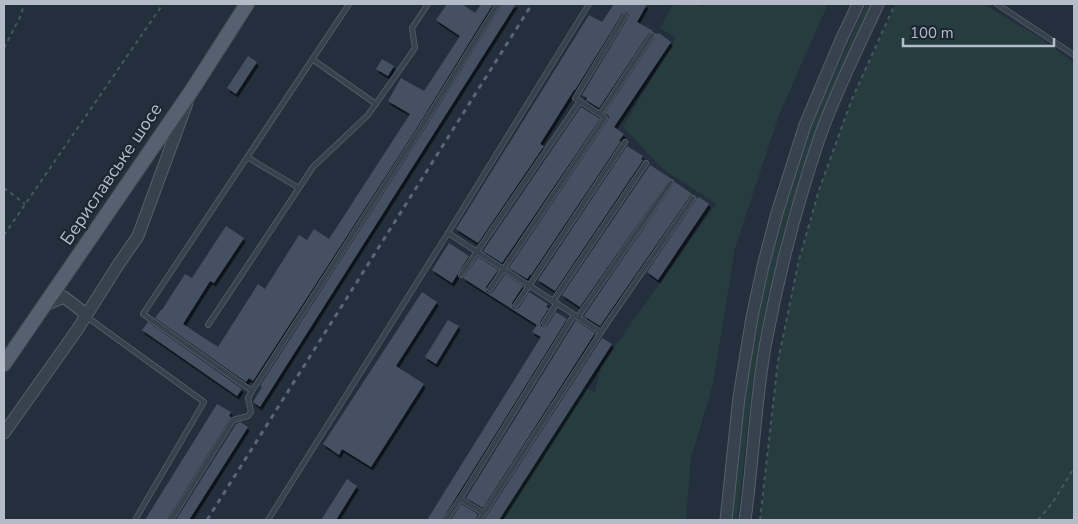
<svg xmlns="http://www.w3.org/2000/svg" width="1078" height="524" font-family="'Nunito Sans',sans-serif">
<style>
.green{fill:#263c3f}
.building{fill:#455162;filter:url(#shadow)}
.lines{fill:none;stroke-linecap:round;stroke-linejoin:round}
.service-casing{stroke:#565f6c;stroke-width:6}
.tertiary-casing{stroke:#565f6c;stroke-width:13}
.primary-casing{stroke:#414a57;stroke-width:16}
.path{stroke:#44595c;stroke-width:2;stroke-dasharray:4 4;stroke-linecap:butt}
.service{stroke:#38414e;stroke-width:4.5}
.tertiary{stroke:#38414e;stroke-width:11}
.primary{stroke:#56606e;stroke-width:14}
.rail{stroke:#5a6575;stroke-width:3;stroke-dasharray:5 5;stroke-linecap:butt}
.labels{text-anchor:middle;stroke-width:4.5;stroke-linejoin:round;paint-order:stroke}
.street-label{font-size:18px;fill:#b4bcc9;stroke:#1d2633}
</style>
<defs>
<filter id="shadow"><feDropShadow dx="2" dy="3.5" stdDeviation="0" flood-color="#0009"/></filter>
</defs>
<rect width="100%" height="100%" fill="#242f3e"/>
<g class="green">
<polygon points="673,4 697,4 702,7 704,4 828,4 779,115 735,248 713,384 691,458 686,520 499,520 585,387 595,392 601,366 716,204 662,168 623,127 676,38 660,28"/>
<polygon points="866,4 873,4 835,84 818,123 786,222 766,305 757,353 752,388 737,520 731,520 741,419 760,304 777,229 812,122"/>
<polygon points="896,4 983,4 1039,37 1074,63 1074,520 760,520 778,361 799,260 819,190 852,99"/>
</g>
<g class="building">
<polygon points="447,4 462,4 475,13 481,4 493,4 413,134 253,381 249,378 246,382 155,318 161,310 162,310 185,274 192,278 226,226 244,238 214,283 210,281 183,324 218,347 258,284 265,289 299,235 307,240 314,229 329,239 410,114 388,101 401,78 424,91 460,36 436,20"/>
<polygon points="502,4 516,4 260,407 253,402 262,387 260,386 419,138"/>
<polygon points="614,4 647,4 637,22 653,31 649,33 599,108 586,100 587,98 582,95 628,18 629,15 626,12 622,14 575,90 574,90 540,144 544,146 478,243 456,229 589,15 602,22"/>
<polygon points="655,33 658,34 659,33 671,42 614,127 624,134 619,141 621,141 531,275 530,275 527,279 509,268 608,120 609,116 605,113 655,37"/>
<polygon points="248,56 257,62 236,94 227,88"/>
<polygon points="382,59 394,66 388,76 376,69"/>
<polygon points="581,107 600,119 502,263 483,251"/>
<polygon points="627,146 643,156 641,159 643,160 555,291 538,280"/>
<polygon points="650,165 670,178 580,307 562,295"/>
<polygon points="675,182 692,194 690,196 600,326 584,316"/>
<polygon points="697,197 698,198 699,197 709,204 658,280 647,272 696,200"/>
<polygon points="449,243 469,256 452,283 432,270"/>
<polygon points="478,257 498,270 486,287 487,292 490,293 493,292 505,274 523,286 512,303 513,308 516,309 519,308 529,292 548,304 546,307 549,308 540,322 541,326 544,327 547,326 556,312 567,319 442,520 427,520 541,337 532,332 537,325 463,278"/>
<polygon points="422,292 437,302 396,366 424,384 371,467 342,449 339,455 323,444"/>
<polygon points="448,320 459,326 436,364 425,357"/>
<polygon points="576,320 595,333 483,508 466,498"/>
<polygon points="148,322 242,389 237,396 142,330"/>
<polygon points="602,338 612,344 499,520 484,520"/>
<polygon points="217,404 231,412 229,416 231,417 167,520 145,520"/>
<polygon points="240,422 248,427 189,520 176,520 236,424"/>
<polygon points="347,479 357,486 336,520 321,520"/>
<polygon points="461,504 478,514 475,520 451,520"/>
</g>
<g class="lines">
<g class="service-casing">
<g id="service">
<polyline points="349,4 143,314 252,391 416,136 498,4"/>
<polyline points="997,4 1074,55"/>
<polyline points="312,59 376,104"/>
<polyline points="600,114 575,98 625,16"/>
<polyline points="247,157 299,188"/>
<polyline points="448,233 601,332 484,513 460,499 574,315"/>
<polyline points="461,275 580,101"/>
<polyline points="490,289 605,118 600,114 652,35"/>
<polyline points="553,301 646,163"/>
<polyline points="516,305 625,142"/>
<polyline points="87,317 204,402 135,520"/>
<polyline points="578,317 671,182"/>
<polyline points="544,323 557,303"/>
<polyline points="208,325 313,167 368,115 415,48 412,28 428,4"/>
<polyline points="601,332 693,198"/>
<polyline points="171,520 233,420 248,416 251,412 248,398 252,391"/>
<polyline points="268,520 448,233 589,4"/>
<polyline points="446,520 460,499"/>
<polyline points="479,520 484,513"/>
</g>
</g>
<g class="tertiary-casing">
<g id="tertiary">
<polyline points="45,305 64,297 82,311 86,316"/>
<polyline points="4,433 77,330 118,265 138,236 187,103"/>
<polyline points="726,520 739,397 752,317 763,266 777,213 805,125 841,40 858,4"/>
<path d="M745,520C753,463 755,405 765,347C778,276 796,207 819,139C835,93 858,48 878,4"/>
</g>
</g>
<g class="primary-casing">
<polyline id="primary" points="4,364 192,90 247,4"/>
</g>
<g class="path">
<polyline points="4,48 21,15 24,4"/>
<polyline points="4,188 25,204"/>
<polyline points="4,235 163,4"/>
<polyline points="760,520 778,361 799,260 819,190 852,99 895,4"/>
<polyline points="1038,520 1053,502 1074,468"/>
</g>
<use href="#service" class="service"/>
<use href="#tertiary" class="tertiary"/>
<use href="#primary" class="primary"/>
<polyline class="rail" points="207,520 532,4"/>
</g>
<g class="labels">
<g class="street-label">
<text transform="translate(111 174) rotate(-56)" y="6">Бериславське шосе</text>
</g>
</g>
<rect width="1078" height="524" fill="none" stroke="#b4bcc9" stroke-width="10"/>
<path d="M903 38v8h151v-8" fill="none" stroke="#b4bcc9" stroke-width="2.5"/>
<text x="910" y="38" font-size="15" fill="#b4bcc9" stroke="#1d2633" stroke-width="4" paint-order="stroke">100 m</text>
</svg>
